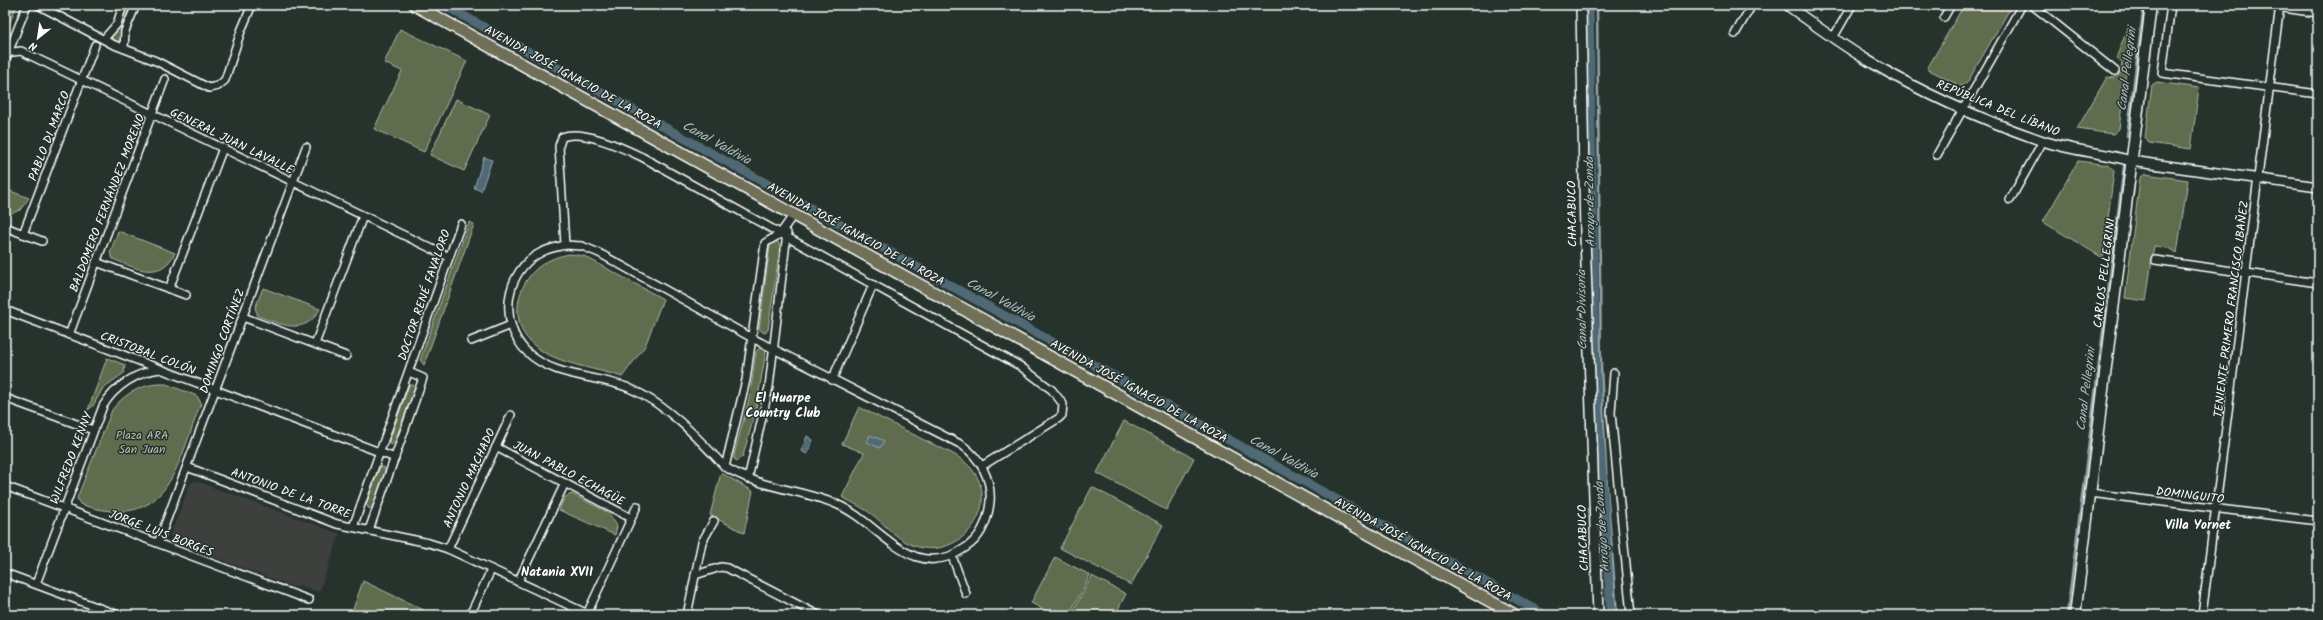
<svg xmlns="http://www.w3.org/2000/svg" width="2323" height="620" font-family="Kalam,sans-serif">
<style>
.built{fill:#3c413e}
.green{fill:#5f6c4e;stroke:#afb6a6}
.water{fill:#4f6b75;stroke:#95a6ac}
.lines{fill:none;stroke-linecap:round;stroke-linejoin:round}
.stream{stroke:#95a6ac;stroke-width:2.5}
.canal{stroke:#4f6b75;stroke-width:9}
.minor-casing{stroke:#fff;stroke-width:10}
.tertiary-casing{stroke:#fff;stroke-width:12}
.secondary-casing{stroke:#fff;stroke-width:13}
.primary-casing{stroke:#fff;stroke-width:14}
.minor{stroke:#26332d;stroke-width:7}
.tertiary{stroke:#26332d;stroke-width:9}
.secondary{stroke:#26332d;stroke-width:10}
.primary{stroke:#706f59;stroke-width:11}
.labels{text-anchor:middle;stroke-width:3;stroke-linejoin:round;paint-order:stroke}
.street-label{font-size:12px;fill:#fff;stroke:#26332d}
.park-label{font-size:12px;fill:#b7bdaf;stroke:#26332d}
.water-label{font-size:13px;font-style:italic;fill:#b0bcc1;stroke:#26332d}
.neighbourhood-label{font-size:13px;font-weight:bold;fill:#fff;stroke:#26332d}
</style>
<rect width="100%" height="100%" fill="#26332d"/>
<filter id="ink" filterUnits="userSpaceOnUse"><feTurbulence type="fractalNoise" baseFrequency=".025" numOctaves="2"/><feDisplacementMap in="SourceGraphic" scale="8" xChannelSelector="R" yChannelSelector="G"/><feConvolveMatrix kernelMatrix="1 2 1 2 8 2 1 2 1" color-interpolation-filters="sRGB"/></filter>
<g filter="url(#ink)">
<polygon class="built" points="196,481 340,534 319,592 300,585 294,587 174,542 170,535 175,523 190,484"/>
<g class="green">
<polygon points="5,5 17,5 5,34"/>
<polygon points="127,5 132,5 121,30 121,40 116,43 111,38 120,24"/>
<polygon points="1964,5 2011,7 1967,83 1961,86 1927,69"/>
<polygon points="2128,28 2131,31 2119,129 2113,134 2077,129 2107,77 2114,78 2121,73 2122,63 2116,58"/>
<polygon points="400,29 467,61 424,152 374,129 402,71 384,63"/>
<polygon points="2157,82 2199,88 2191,149 2149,143 2145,138 2152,85"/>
<polygon points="456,99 490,115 464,171 430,155"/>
<polygon points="2078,161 2109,165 2114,171 2103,258 2043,222"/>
<polygon points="2145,174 2188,180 2177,253 2171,249 2154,246 2146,301 2125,298 2140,178"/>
<polygon points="5,189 29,198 20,210 5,216"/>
<polygon points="469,222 474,224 424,365 420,360"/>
<path d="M118,231L175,253C160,282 135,268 113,259L110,253Z"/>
<polygon points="773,241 778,242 780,247 768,330 764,333 759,329 770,246"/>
<path d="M570,254L584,256L663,299L645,346L622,377C588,365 522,362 518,315C517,305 519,295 524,285C533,267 550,257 570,254Z"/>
<path d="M263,288L320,309C305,337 280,324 258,316L255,308Z"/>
<polygon points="760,347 766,351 756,409 743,456 737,461 734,459 734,455 750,395 756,352"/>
<polygon points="107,358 125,365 124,373 103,388 93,406 88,410"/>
<path d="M157,384H166L197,396L201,403C176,468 168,534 80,504L77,498L112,410C123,395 138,386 157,384Z"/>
<polygon points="409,385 413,385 415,388 394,443 391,445 389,442"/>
<path d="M859,407C881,418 903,429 924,440C940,448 959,454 971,468C1003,506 961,561 915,546C898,540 887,527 874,516C864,508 853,503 842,497L864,453L842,444Z"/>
<polygon points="1124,421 1194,458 1166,510 1097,473"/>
<polygon points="380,467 384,467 385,471 373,506 369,509 366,504"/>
<polygon points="721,473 753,491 744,533 710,515"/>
<polygon points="1092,487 1163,525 1131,585 1060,548"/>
<polygon points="572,494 609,513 617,526 615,535 559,510 565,497"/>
<polygon points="1055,557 1090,575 1069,615 1055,615 1031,603"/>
<polygon points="1092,576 1126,594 1115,615 1071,615"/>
<polygon points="363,581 434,615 351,615"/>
</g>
<g class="water">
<polygon points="484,157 492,160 481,191 474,188"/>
<polygon points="870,435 884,441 880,448 867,442"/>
<polygon points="807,436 813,440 807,454 801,451"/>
</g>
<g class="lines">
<g class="stream">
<polyline points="1597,5 1601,368 1607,489 1617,615"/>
<polyline points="2127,136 2144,5"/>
<polyline points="2067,615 2124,166"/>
</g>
<g class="canal">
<polyline points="444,5 1545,615"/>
<polyline points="1589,5 1595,366 1611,615"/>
</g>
<g class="minor-casing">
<g id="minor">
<polyline points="38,5 112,44 156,61 209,88 218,86 225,80 241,31 252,5"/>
<polyline points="2032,5 2115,71"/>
<polyline points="2171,5 2162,73 2318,94"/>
<polyline points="2263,5 2318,13"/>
<polyline points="1944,17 1951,5"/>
<polyline points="1735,34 1752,5"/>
<polyline points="1833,38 1852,5"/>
<polyline points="104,39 117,24 123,5"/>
<polyline points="124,48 125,31 136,5"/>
<polyline points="5,53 21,51 449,257"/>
<polyline points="5,61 27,5"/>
<polyline points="1937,155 2022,5"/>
<polyline points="2010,200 2043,141"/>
<polyline points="5,227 42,241"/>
<polyline points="23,234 95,45"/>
<path d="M565,245L582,246L599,253L752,338L962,445C980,458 992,479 990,502C988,520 981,538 965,548C911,585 880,522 836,504C799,489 762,489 725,467C697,437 668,405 629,388C597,375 554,378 527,352C498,324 504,270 542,252C549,248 557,247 565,245Z"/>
<path d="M565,245L559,146L562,137C583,129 623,148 642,157L1020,366L1052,390L1063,404L1062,415L1059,418L982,466"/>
<polyline points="2155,260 2318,283"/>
<polyline points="96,262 186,295"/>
<polyline points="169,289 223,148"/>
<polyline points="5,310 395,458"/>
<polyline points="243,317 346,356"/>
<polyline points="69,335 165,79"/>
<polyline points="471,341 511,325"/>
<polyline points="315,344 363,216"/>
<polyline points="1614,373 1611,413 1631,615"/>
<polyline points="832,380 873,285"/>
<polyline points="5,398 93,430"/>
<polyline points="496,447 631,518"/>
<polyline points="187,467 337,524 429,543 448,549 590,615"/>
<polyline points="725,467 746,380 765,243 780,234 794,214"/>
<polyline points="748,479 769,387 787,233"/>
<polyline points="5,486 309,600"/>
<polyline points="2090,493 2318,521"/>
<polyline points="353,527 461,224"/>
<polyline points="369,530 423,378 409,372"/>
<polyline points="158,543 306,147"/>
<polyline points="448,549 511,415"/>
<polyline points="952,556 966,594"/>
<polyline points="5,573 118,615"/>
<polyline points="695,575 721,567 727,568 818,615"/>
<polyline points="518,582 565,483"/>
<path d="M36,584L103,406C115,386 137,372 160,369"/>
<polyline points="587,614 637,506"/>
<polyline points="470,615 491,570"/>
<polyline points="687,615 702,542 714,521"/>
<polyline points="2202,615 2280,5"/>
</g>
</g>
<g class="tertiary-casing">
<g id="tertiary">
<polyline points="1581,5 1585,236 1598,615"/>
<path d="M1787,5C1813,24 1839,43 1867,60C1922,93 1982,120 2043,141C2072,151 2102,152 2131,161L2318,187"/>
</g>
</g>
<g class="secondary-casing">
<polyline id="secondary" points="2075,615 2151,5"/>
</g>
<g class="primary-casing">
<polyline id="primary" points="415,5 1515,615"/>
</g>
<use href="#minor" class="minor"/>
<use href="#tertiary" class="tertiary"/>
<use href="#secondary" class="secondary"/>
<use href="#primary" class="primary"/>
</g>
</g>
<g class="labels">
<g class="street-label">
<text transform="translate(573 77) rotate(29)" y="4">AVENIDA JOSÉ IGNACIO DE LA ROZA</text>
<text transform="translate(1998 108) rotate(22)" y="4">REPÚBLICA DEL LÍBANO</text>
<text transform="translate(49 136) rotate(-69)" y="4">PABLO DI MARCO</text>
<text transform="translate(232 141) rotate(26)" y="4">GENERAL JUAN LAVALLE</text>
<text transform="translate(107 203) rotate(-69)" y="4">BALDOMERO FERNÁNDEZ MORENO</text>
<text transform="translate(1572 214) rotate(-91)" y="4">CHACABUCO</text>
<text transform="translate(856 234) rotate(29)" y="4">AVENIDA JOSÉ IGNACIO DE LA ROZA</text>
<text transform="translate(2104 273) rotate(-83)" y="4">CARLOS PELLEGRINI</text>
<text transform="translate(424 295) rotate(-71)" y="4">DOCTOR RENÉ FAVALORO</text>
<text transform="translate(2231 309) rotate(-83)" y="4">TENIENTE PRIMERO FRANCISCO IBAÑEZ</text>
<text transform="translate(222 341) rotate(-70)" y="4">DOMINGO CORTÍNEZ</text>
<text transform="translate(148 353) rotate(21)" y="4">CRISTOBAL COLÓN</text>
<text transform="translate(1139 391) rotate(29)" y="4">AVENIDA JOSÉ IGNACIO DE LA ROZA</text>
<text transform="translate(71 458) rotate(-69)" y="4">WILFREDO KENNY</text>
<text transform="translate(569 473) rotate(28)" y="4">JUAN PABLO ECHAGÜE</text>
<text transform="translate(469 478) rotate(-65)" y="4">ANTONIO MACHADO</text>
<text transform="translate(291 493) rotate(20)" y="4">ANTONIO DE LA TORRE</text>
<text transform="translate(2190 495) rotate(7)" y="4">DOMINGUITO</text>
<text transform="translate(161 533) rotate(21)" y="4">JORGE LUIS BORGES</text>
<text transform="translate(1583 538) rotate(-92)" y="4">CHACABUCO</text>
<text transform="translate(1423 549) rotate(29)" y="4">AVENIDA JOSÉ IGNACIO DE LA ROZA</text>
</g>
<g class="park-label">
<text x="142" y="439">Plaza ARA<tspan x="142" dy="14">San Juan</tspan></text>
</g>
<g class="water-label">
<text transform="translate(2126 69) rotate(-83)" y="5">Canal Pellegrini</text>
<text transform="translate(717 142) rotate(29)" y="5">Canal Valdivia</text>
<text transform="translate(1589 202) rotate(-91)" y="5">Arroyo de Zonda</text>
<text transform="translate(1001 299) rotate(29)" y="5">Canal Valdivia</text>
<text transform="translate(1581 310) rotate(-91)" y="5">Canal Divisoria</text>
<text transform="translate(2085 389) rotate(-83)" y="5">Canal Pellegrini</text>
<text transform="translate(1284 456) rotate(29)" y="5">Canal Valdivia</text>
<text transform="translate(1601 527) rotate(-94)" y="5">Arroyo de Zonda</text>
</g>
<g class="neighbourhood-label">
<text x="783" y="402">El Huarpe<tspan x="783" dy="15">Country Club</tspan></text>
<text x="2198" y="529">Villa Yornet</text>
<text x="557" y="576">Natania XVII</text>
</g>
</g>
<rect width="2323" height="620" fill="none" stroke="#26332d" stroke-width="20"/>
<rect x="10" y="10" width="2303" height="600" fill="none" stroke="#fff" stroke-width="1.5" filter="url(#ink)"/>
<g transform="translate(38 38) rotate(210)" stroke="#26332d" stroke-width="3" paint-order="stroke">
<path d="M0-3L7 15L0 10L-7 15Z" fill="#ffffff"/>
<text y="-6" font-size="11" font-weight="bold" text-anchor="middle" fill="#ffffff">N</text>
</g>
</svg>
